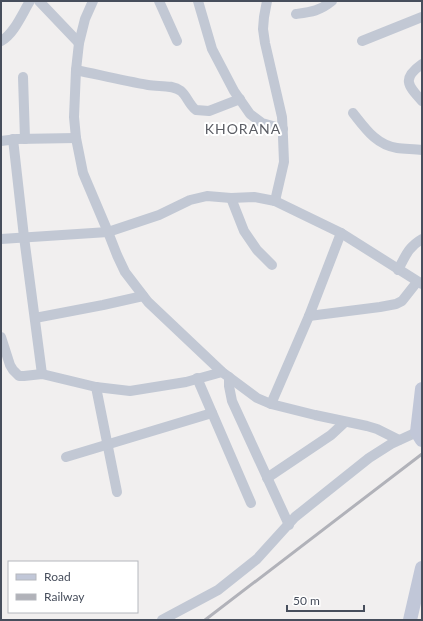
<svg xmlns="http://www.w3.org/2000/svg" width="423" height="621" font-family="Lato,sans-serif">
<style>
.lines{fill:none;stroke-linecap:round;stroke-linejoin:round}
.street{stroke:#c2c8d4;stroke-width:10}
.secondary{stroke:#c1c7d8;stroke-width:14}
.rail{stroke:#b1b2b9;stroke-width:3}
.labels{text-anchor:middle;stroke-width:4;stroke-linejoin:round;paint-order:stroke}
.quarter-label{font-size:14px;letter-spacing:1px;fill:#5b5d64;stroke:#fff}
</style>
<rect width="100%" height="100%" fill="#f1efef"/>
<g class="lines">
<g class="street">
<polyline points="39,1 79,43"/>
<polyline points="93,1 85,19 79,43 76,70 74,117 76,138 83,173 108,232 117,255 125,272 148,302 222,372 257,398 271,404 315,415 367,426 377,429 399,440"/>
<polyline points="159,1 177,41"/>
<polyline points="198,1 212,49 234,91 250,114 262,123 283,129"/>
<polyline points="267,1 264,17 263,29 265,43 282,117 283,137 284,162 275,201"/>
<path d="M296,14C311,12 320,11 332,1"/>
<path d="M1,41C14,34 22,14 30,1"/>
<polyline points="362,41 422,17"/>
<path d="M422,64C402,78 407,85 422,101"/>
<path d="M76,70C100,75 124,81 148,85C159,87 172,84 181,91C187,96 189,105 196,110L209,111L240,99"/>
<polyline points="23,77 25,139"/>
<path d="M353,113C365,128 376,145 397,148C405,149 414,149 422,150"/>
<polyline points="13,139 24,237 42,374"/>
<polyline points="1,141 17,139 76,138"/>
<polyline points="231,198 244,231 257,250 272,265"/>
<polyline points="1,239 108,232 159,215 190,200 207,196 231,198 254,197 275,201 341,233 422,284"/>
<path d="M398,270C405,257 408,247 422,239"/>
<polyline points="309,316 380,307 396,304 402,301 417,282"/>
<polyline points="35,318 103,305 143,296"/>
<polyline points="1,337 10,365 13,370 19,376 24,376 42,374 96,387 130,391 186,382 222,372"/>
<polyline points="229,377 229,386 232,401 289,525"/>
<polyline points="197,378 251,503"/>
<polyline points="96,387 117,492"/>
<polyline points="271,404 309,316 341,233"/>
<polyline points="66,457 212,413"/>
<polyline points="267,478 331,435 345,422"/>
<polyline points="162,620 218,590 257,559 295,517 369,458 391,444 417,432"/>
</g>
<g class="secondary">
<polyline points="422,389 417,432 422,440"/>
<polyline points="410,620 422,568"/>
</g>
<polyline class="rail" points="205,620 422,454"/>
</g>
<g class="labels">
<g class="quarter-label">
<text x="243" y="134">KHORANA</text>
</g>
</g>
<rect width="423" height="621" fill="none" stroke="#474e5c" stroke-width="4"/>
<rect x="8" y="561" width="130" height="52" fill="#ffffff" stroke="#b5b8be"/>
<rect x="16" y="574" width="20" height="6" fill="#c1c7d8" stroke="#b5b8be"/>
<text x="44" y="581" font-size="12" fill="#474e5c">Road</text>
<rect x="16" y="594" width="20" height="6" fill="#b1b2b9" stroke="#b5b8be"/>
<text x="44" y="601" font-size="12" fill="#474e5c">Railway</text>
<path d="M287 605v6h77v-6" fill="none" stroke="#474e5c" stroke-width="2"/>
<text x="293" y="605" font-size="12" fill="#474e5c" stroke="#ffffff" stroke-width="3" paint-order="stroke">50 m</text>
</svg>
